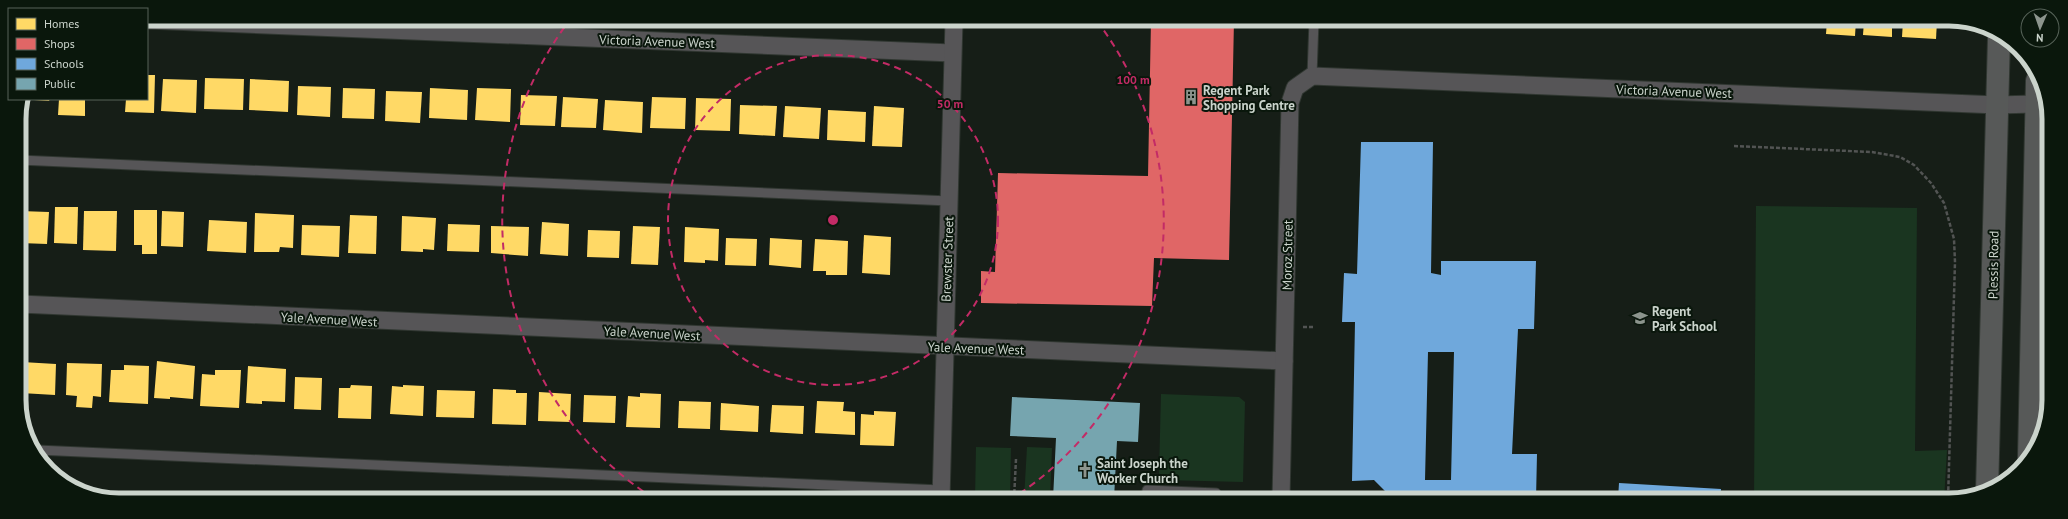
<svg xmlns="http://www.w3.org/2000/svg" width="2068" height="519" font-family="'PT Sans',sans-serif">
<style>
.green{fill:#1a3520}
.homes{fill:#ffd966}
.shops{fill:#e06666}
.schools{fill:#6fa8dc;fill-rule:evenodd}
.public{fill:#76a5af}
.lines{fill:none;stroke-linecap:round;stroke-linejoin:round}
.lane-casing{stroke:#303731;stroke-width:11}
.street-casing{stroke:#303731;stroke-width:19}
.secondary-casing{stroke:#303731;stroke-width:24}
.path{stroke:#525453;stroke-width:2.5;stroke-dasharray:4 2;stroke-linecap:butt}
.lane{stroke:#565557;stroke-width:9}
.street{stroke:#565557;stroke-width:17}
.secondary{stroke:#575958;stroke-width:22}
.ring{fill:none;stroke:#c32b66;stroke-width:2;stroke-dasharray:7 5}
.labels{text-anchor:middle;stroke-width:4;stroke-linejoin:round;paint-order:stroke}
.street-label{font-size:13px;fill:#cbd4cc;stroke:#0a170c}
.poi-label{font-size:13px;font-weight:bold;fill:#cbd4cc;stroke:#0a170c;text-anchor:start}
.rim{fill:none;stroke:#cbd4cc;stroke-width:5}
.centre{fill:#c32b66;stroke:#0a170c;stroke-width:2}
.ring-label{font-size:12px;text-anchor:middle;font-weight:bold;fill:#c32b66;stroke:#0a170c;stroke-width:4;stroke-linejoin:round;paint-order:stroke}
</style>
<rect width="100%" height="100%" fill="#161e17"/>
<g class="green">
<polygon points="1756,206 1917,208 1915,451 1947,450 1944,500 1754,500"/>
<polygon points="1161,394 1239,397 1245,402 1243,482 1164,480 1159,473"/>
<polygon points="976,447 1011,448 1010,499 975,499"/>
<polygon points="1027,447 1052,448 1050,499 1024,499"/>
</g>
<g class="homes">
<rect x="1563" y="21" width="18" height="1"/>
<polygon points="1629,21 1668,21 1668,24 1629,23"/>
<polygon points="1673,21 1711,21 1711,23 1698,22 1697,27 1672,26"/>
<polygon points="1716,21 1755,21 1755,28 1715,26"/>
<polygon points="1827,21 1856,21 1855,36 1826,34"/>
<polygon points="1864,21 1892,21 1892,37 1863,35"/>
<polygon points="1903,21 1937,21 1936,39 1902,37"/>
<polygon points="147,75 155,75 154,113 125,112 126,99 147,99"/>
<polygon points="205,78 244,79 243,110 204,109"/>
<polygon points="163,79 197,80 196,113 161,111"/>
<polygon points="250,79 289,81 288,112 249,110"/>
<polygon points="298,86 331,87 330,117 297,115"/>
<polygon points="343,88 375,89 374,119 342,118"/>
<polygon points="430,88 468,90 467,120 429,118"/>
<polygon points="477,88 511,89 510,122 475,120"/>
<polygon points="386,91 422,92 420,123 385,121"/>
<polygon points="521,95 557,96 555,126 520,125"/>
<polygon points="563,97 598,99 596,128 561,127"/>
<polygon points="652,97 686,98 685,129 650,128"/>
<polygon points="696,98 731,99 730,131 695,130"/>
<polygon points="34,99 50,99 49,101 34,100"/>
<polygon points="59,99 85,99 85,116 58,115"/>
<polygon points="605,100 643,102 642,133 603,130"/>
<polygon points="740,105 777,106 775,136 739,134"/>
<polygon points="785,106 821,108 819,139 783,137"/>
<polygon points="874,106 904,108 902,147 872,146"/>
<polygon points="828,110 866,112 865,142 827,140"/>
<polygon points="55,207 78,207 77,244 54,243"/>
<polygon points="134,210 157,210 157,254 142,254 142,245 134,245"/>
<polygon points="20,211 49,212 47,244 20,243"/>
<polygon points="84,211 117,211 116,251 83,250"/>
<polygon points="162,211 184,212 183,247 161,246"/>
<polygon points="255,213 294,215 293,248 280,247 279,252 254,252"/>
<polygon points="350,215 377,216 376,254 348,253"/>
<polygon points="402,216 436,218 434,250 423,249 423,252 401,251"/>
<polygon points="209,220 247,222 246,253 207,251"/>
<polygon points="542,222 569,224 568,256 540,254"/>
<polygon points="448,224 480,225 479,252 447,251"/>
<polygon points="302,225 340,226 339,257 301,255"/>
<polygon points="491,226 529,227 528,256 491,253"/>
<polygon points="633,226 660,227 658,265 631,264"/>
<polygon points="685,227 719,229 718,261 705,260 705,263 684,262"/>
<polygon points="588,230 620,231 619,258 587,257"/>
<polygon points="864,235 891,237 890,275 862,273"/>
<polygon points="726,238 757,239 756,266 725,265"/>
<polygon points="770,238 802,240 801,268 769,265"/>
<polygon points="815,239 848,241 847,275 826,275 826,271 813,271"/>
<polygon points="157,361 195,366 193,399 170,397 170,399 154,398"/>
<polygon points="22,362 56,364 55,395 21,393"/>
<polygon points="67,363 102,364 101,397 93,396 92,408 76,407 77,396 66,395"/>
<polygon points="124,365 149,366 148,404 109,402 111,370 124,370"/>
<polygon points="248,366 286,369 285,402 262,401 262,404 246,403"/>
<polygon points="215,370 241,370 239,408 200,406 202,374 215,375"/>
<polygon points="295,377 322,378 321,410 294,409"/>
<polygon points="351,385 372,386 371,419 338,418 339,388 350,388"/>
<polygon points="403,385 424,386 423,416 390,414 392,386 403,387"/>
<polygon points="493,389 516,390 516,393 527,393 526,425 492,424"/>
<polygon points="437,390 475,391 474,418 436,417"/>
<polygon points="539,392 571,394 570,422 538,421"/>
<polygon points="640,393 661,394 660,428 626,427 628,396 640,397"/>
<polygon points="584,395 616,396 615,423 583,422"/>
<polygon points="679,401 711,402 710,429 678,428"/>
<polygon points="817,401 844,402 843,411 855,412 855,435 815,433"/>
<polygon points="721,403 759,406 758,432 720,430"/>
<polygon points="772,405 804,406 803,434 770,432"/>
<polygon points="874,411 896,412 894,446 860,445 861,414 874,415"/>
</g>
<polygon class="shops" points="1151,20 1234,20 1229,260 1154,258 1152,306 981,303 981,271 995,272 998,173 1148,176"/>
<g class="schools">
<path d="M1361,142H1433L1431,273L1441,275V261H1536L1534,329H1518L1512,454H1537L1536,499H1387L1386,498L1388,494L1374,480L1352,481L1355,322H1342L1344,273L1357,274ZM1428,352H1454L1451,480H1425Z"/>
<polygon points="1619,483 1721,489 1720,500 1618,499"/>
</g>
<polygon class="public" points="1012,397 1140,403 1138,442 1117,441 1114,499 1053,499 1056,438 1010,436"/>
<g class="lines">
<g class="lane-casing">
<g id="lane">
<polyline points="1312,76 1314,20"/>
<polyline points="19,160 949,201"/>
<polyline points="37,450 941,490"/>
<polyline points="1147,490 1216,493 1216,499"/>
</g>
</g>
<g class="street-casing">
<g id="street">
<polyline points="147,20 952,53"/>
<polyline points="20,304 1284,361"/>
<polyline points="941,499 954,20"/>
<polyline points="1281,499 1290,103 1295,88 1312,76 1997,105 2036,104"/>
</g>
</g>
<g class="secondary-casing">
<g id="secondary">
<polyline points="2029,458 2037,81"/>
<polyline points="1987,492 1999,37"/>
</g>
</g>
<g class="path">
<polyline points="1734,146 1872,152 1900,157 1914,165 1931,183 1944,203 1954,239 1955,262 1948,500"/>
<polyline points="1303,327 1314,327"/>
<polyline points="1014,499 1016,459"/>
</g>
<use href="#lane" class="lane"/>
<use href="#street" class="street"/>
<use href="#secondary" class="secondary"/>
</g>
<g class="ring">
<circle cx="833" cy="220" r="165"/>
<path d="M653 498A331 331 0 0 1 569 21M1097 21A331 331 0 0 1 1013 498"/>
</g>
<defs>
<g id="building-bare" transform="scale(1.2)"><path d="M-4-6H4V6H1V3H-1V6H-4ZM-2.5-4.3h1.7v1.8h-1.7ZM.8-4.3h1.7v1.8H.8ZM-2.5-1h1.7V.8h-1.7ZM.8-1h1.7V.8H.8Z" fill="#8c948d" stroke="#0a170c" stroke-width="2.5" paint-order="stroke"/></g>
<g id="school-bare" transform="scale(1.2)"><path d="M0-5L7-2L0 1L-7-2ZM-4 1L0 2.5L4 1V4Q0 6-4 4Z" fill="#8c948d" stroke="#0a170c" stroke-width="2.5" paint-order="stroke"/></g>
<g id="church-bare" transform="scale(1.2)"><path d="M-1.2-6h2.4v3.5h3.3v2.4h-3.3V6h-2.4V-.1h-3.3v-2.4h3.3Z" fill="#8c948d" stroke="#0a170c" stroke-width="2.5" paint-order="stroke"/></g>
</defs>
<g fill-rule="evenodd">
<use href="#building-bare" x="1191" y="97"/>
<use href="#school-bare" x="1640" y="318"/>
<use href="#church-bare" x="1085" y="470"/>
</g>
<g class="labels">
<g class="street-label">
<text transform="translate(657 41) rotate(2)" y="5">Victoria Avenue West</text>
<text transform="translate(1674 91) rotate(2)" y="5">Victoria Avenue West</text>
<text transform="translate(1287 255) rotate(-89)" y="5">Moroz Street</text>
<text transform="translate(947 259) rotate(-88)" y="5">Brewster Street</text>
<text transform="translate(1993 265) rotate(-89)" y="5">Plessis Road</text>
<text transform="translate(329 319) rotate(3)" y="5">Yale Avenue West</text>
<text transform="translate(652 333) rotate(3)" y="5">Yale Avenue West</text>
<text transform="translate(976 348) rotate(2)" y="5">Yale Avenue West</text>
</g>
<g class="poi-label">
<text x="1203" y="95">Regent Park<tspan x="1203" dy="15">Shopping Centre</tspan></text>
<text x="1652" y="316">Regent<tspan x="1652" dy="15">Park School</tspan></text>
<text x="1097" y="468">Saint Joseph the<tspan x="1097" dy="15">Worker Church</tspan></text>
</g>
</g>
<path d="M0 0H2068V519H0ZM119 26H1949A93 93 0 0 1 2042 119V400A93 93 0 0 1 1949 493H119A93 93 0 0 1 26 400V119A93 93 0 0 1 119 26Z" fill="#0a170c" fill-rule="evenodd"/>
<path class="rim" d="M119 26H1949A93 93 0 0 1 2042 119V400A93 93 0 0 1 1949 493H119A93 93 0 0 1 26 400V119A93 93 0 0 1 119 26Z"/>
<circle cx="833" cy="220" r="6" class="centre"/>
<g class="ring-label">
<text x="1133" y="84">100 m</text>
<text x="950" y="108">50 m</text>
</g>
<rect x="8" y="8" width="140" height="92" fill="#0a170c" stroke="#576359"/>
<rect x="16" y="18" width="20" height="12" fill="#ffd966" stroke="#576359"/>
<text x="44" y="28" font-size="12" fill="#cbd4cc">Homes</text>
<rect x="16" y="38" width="20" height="12" fill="#e06666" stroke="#576359"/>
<text x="44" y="48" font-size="12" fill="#cbd4cc">Shops</text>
<rect x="16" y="58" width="20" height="12" fill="#6fa8dc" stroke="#576359"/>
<text x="44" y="68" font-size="12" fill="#cbd4cc">Schools</text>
<rect x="16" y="78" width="20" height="12" fill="#76a5af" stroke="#576359"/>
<text x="44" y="88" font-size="12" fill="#cbd4cc">Public</text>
<g transform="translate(2040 28) rotate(182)"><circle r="19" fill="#0a170c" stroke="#576359"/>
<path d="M0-3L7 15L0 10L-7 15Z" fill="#8c948d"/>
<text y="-6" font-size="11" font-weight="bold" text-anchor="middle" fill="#cbd4cc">N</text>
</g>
</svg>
